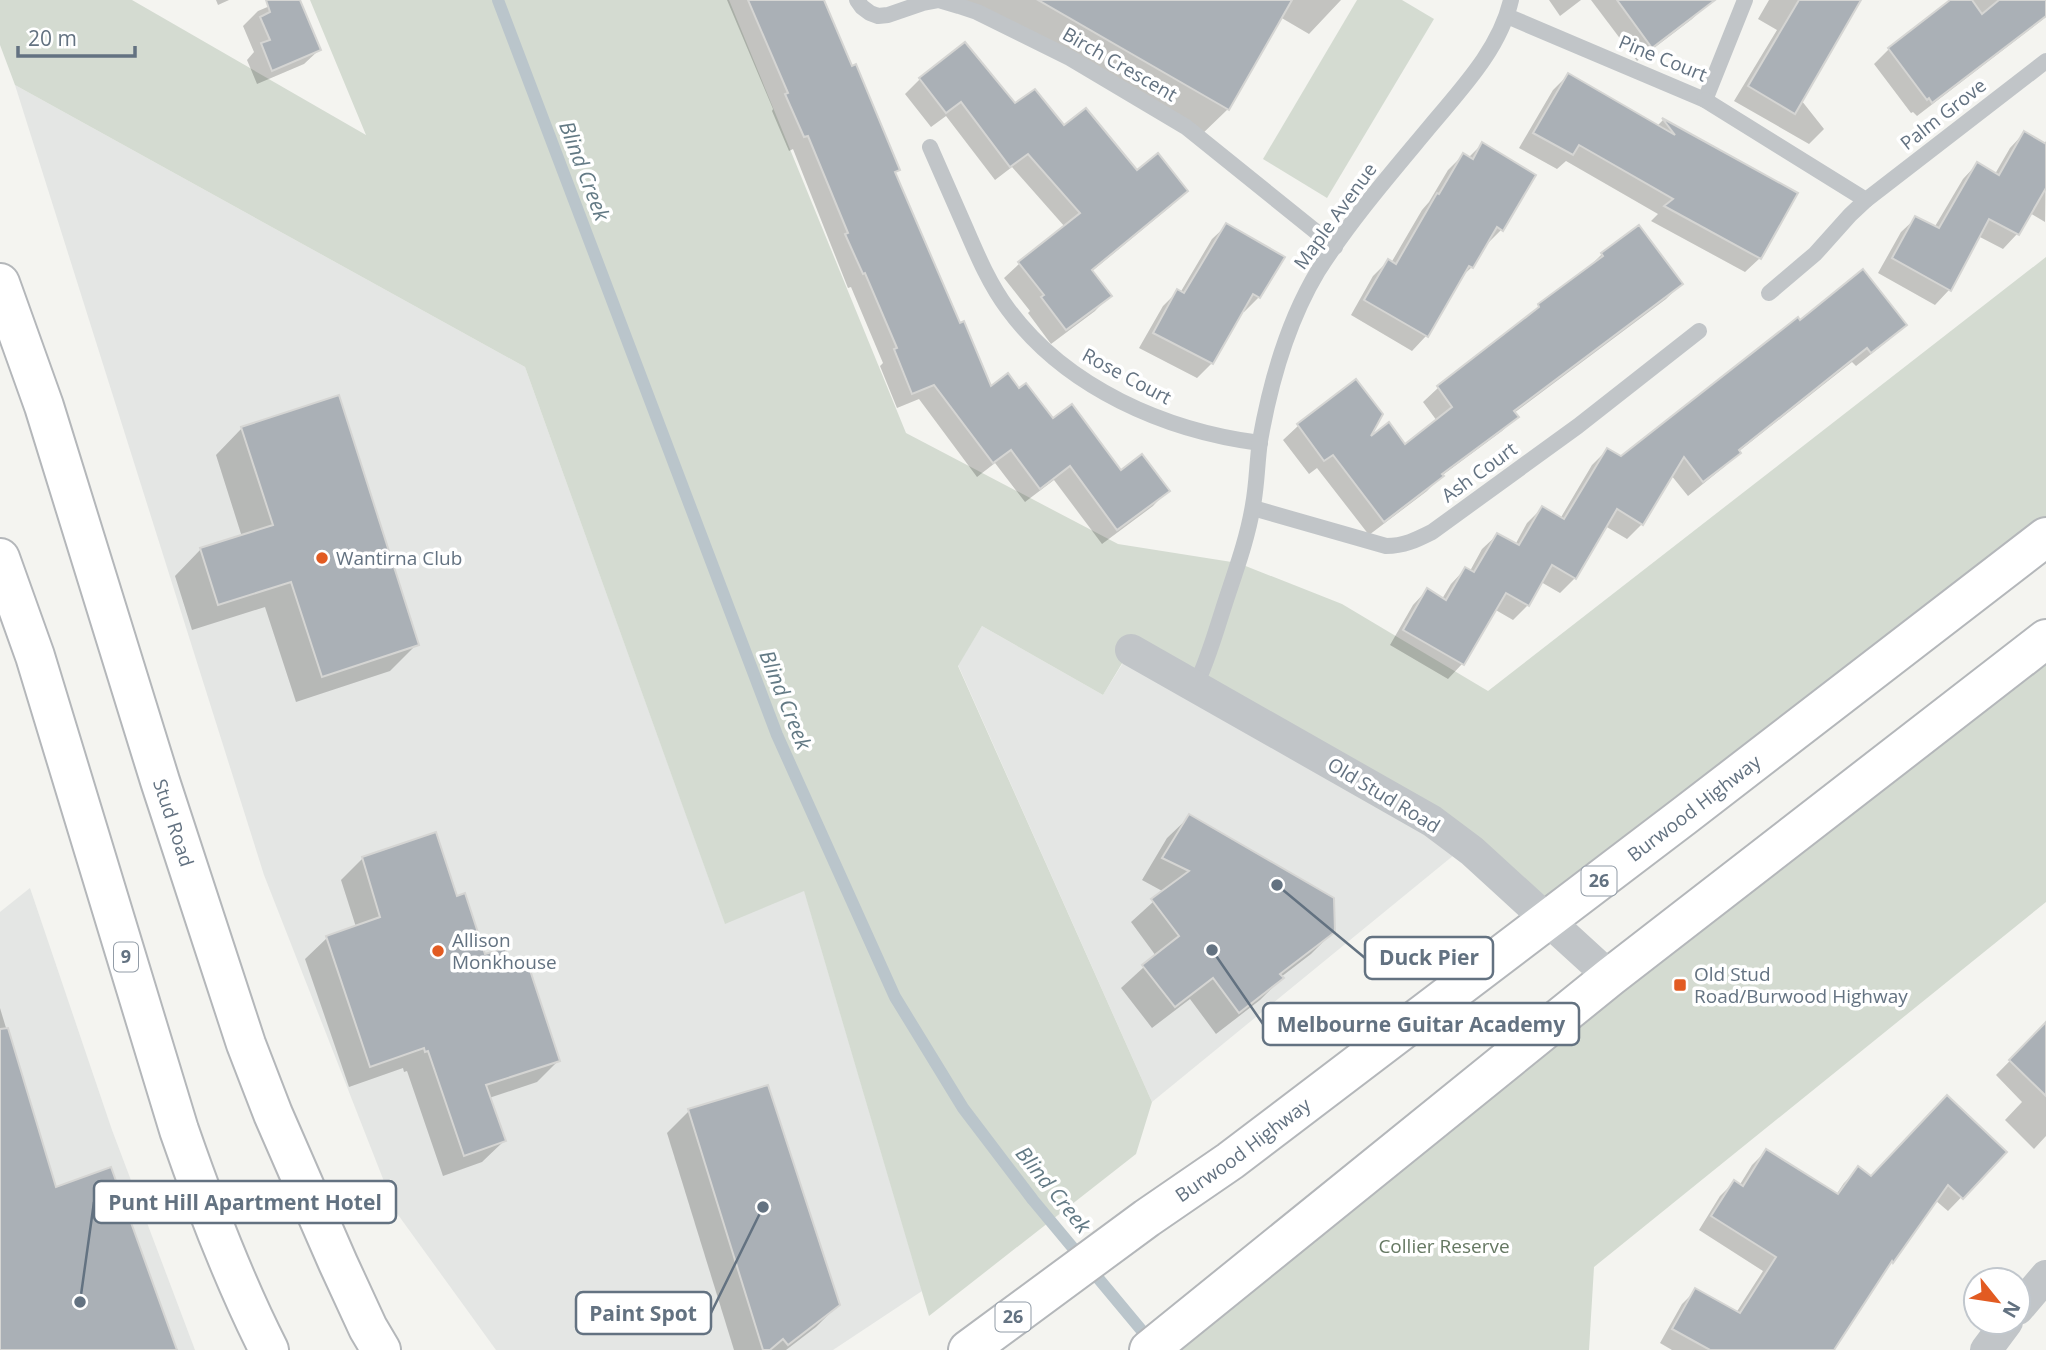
<svg xmlns="http://www.w3.org/2000/svg" width="2046" height="1350" font-family="'Open Sans',sans-serif">
<style>
.built{fill:#e4e6e4}
.green{fill:#d4dbd1}
.shadow{fill:#0003}
.lines{fill:none;stroke-linecap:round;stroke-linejoin:round}
.stream{stroke:#bac5cb;stroke-width:12}
.building{fill:#aab0b6;stroke:#d5d5d3;stroke-width:2}
.highway-casing{stroke:#b4b7ba;stroke-width:42}
.lane{stroke:#c1c5c8;stroke-width:16}
.street{stroke:#c1c5c8;stroke-width:32}
.highway{stroke:#fff;stroke-width:38}
.poi-dot{fill:#e25b22;stroke:#fff;stroke-width:2.5}
.labels{text-anchor:middle;stroke-width:7;stroke-linejoin:round;paint-order:stroke}
.shield{fill:#fff;stroke:#929ca7;stroke-width:2}
.shield-label{font-size:18px;font-weight:bold;fill:#637281}
.street-label{font-size:19px;fill:#637281;stroke:#fff}
.poi-label{font-size:19px;fill:#637281;stroke:#fff;text-anchor:start}
.park-label{font-size:19px;fill:#657862;stroke:#fff}
.water-label{font-size:21px;font-style:italic;fill:#637a85;stroke:#fff}
.leader{fill:none;stroke:#637281;stroke-width:2.5}
.callout-dot{fill:#637281;stroke:#fff;stroke-width:2.5}
.callout{fill:#fff;stroke:#637281;stroke-width:2.5}
.callout-label{font-size:21px;text-anchor:middle;font-weight:bold;fill:#637281}
</style>
<rect width="100%" height="100%" fill="#f4f4f0"/>
<g class="built">
<polygon points="15,85 525,367 725,923 804,890 922,1291 833,1350 496,1350 396,1212 264,875"/>
<polygon points="982,626 1103,695 1131,650 1465,846 1152,1102 958,665"/>
<polygon points="30,888 112,1130 195,1350 0,1350 0,912"/>
</g>
<g class="green">
<polygon points="0,0 132,0 366,135 310,0 729,0 906,433 1118,544 1238,563 1342,604 1488,691 2046,257 2046,537 1548,919 1472,851 1130,650 1103,695 982,626 958,666 1152,1102 1136,1154 929,1316 804,891 725,924 525,367 15,85 0,45"/>
<polygon points="1357,0 1402,0 1434,19 1327,198 1263,159"/>
<polygon points="2046,639 2046,902 1594,1267 1589,1350 1149,1350"/>
</g>
<g class="shadow">
<polygon points="216,0 229,0 218,5"/>
<polygon points="284,0 298,0 319,50 304,64 257,84 247,60 254,52 243,26 258,11"/>
<polygon points="727,0 822,0 959,326 990,389 1018,391 1052,420 1121,472 1167,491 1153,506 1102,544 1054,480 1025,502 995,463 977,477 919,399 897,408 880,366 883,363 851,287 848,288 793,149 789,151 772,111 773,109"/>
<polygon points="960,0 1341,0 1309,34 1280,17 1228,109 1199,137"/>
<polygon points="1549,0 1581,0 1560,16"/>
<polygon points="1591,0 1704,0 1707,4 1692,19 1637,61"/>
<polygon points="1769,0 1859,0 1775,67 1824,129 1809,144 1734,101 1777,30 1758,19"/>
<polygon points="1953,0 2046,0 2046,17 1917,116 1913,112 1911,113 1874,64 1889,49"/>
<polygon points="1568,75 1657,126 1663,120 1795,194 1760,258 1745,272 1651,221 1658,214 1566,161 1557,169 1519,148 1553,90"/>
<polygon points="920,79 1014,106 1063,128 1137,172 1186,191 1171,206 1091,272 1109,296 1095,311 1051,344 1028,313 1030,311 1004,278 1019,264 1065,227 1012,167 995,180 946,116 931,127 905,94"/>
<polygon points="2024,133 2044,145 2046,141 2045,222 2030,213 2017,234 2003,249 1978,236 1949,290 1935,305 1878,273 1901,232 1916,218 1934,228 1963,179 1977,164 1995,174 2010,148"/>
<polygon points="1482,144 1501,230 1487,244 1472,267 1459,279 1426,336 1412,351 1351,315 1373,276 1388,261 1391,263 1422,210 1429,202 1448,170 1463,155 1468,158"/>
<polygon points="1227,225 1259,297 1244,312 1241,310 1212,363 1197,378 1139,348 1163,306 1177,292 1180,293 1212,239"/>
<polygon points="1602,254 1681,284 1666,299 1514,413 1516,417 1502,431 1440,477 1427,491 1369,535 1317,468 1309,474 1283,440 1298,426 1365,442 1405,446 1437,421 1423,402 1438,388 1524,321 1539,306 1587,269"/>
<polygon points="1800,323 1905,325 1890,339 1856,366 1852,362 1738,452 1724,467 1688,496 1671,475 1642,524 1627,539 1605,526 1575,578 1560,593 1541,582 1528,605 1513,620 1494,609 1462,664 1448,679 1390,645 1413,605 1427,590 1442,599 1451,584 1465,569 1470,571 1482,549 1497,535 1515,545 1527,523 1542,508 1560,519 1592,465 1607,450 1621,458"/>
<polygon points="242,428 417,644 390,671 296,702 265,607 192,630 175,576 201,549 242,537 216,455"/>
<polygon points="1189,817 1334,931 1311,954 1281,977 1282,978 1260,1000 1216,1034 1190,999 1152,1028 1121,988 1156,956 1131,922 1164,892 1142,880 1167,838"/>
<polygon points="363,858 456,899 484,957 508,965 558,1061 537,1082 489,1098 504,1141 482,1162 443,1176 407,1071 404,1072 403,1068 349,1087 305,959 327,938 356,927 341,880"/>
<polygon points="0,1008 55,1190 175,1350 0,1350"/>
<polygon points="2040,1030 2046,1036 2046,1136 2034,1149 2005,1120 2022,1102 1996,1075"/>
<polygon points="689,1111 838,1305 816,1327 786,1350 734,1350 667,1133"/>
<polygon points="1766,1151 1836,1195 1844,1183 1858,1169 1871,1178 2005,1152 1948,1211 1935,1200 1892,1262 1823,1350 1672,1350 1660,1343 1682,1304 1696,1290 1736,1313 1763,1271 1699,1230 1720,1196 1734,1182 1739,1186 1752,1165"/>
</g>
<g class="lines">
<polyline class="stream" points="498,0 777,735 895,997 963,1108 1033,1200 1153,1344"/>
</g>
<g class="building">
<polygon points="266,0 300,0 321,50 272,71 261,43 270,40 260,17 270,12"/>
<polygon points="748,0 824,0 852,66 856,64 900,170 895,172 960,323 964,321 991,386 1008,373 1019,388 1026,383 1053,418 1072,404 1121,470 1142,454 1170,491 1117,530 1070,466 1040,489 1011,450 993,463 934,385 912,394 894,349 897,348 865,273 863,274 845,234 848,233 808,136 804,137 785,94 788,93"/>
<polygon points="1038,0 1292,0 1229,110"/>
<polygon points="1617,0 1715,0 1652,48"/>
<polygon points="1799,0 1861,0 1795,114 1748,86"/>
<polygon points="1950,0 1972,0 1982,14 1999,0 2046,0 2046,16 1932,103 1929,98 1927,100 1888,48"/>
<polygon points="965,42 1015,103 1035,89 1064,125 1086,108 1137,170 1158,153 1188,191 1092,270 1112,296 1066,330 1041,297 1044,295 1018,262 1080,213 1028,154 1010,167 961,102 946,113 919,78"/>
<polygon points="1568,73 1675,135 1662,118 1798,193 1761,259 1664,206 1673,199 1579,145 1573,155 1533,133"/>
<polygon points="2024,131 2046,144 2046,188 2019,235 1989,219 1951,291 1892,258 1915,216 1939,228 1977,162 1999,175"/>
<polygon points="1482,142 1536,175 1503,231 1497,227 1473,268 1469,266 1428,337 1364,300 1388,259 1396,264 1437,193 1439,194 1463,153 1473,159"/>
<polygon points="1226,223 1285,257 1260,298 1253,294 1213,364 1153,333 1177,289 1184,293"/>
<polygon points="1639,225 1683,284 1514,411 1519,417 1442,474 1444,476 1384,522 1333,455 1324,461 1297,424 1356,379 1383,414 1371,436 1389,422 1405,444 1452,407 1437,386 1539,307 1538,304 1603,256 1601,253"/>
<polygon points="1863,269 1907,325 1871,353 1867,348 1739,450 1741,453 1703,482 1684,457 1643,525 1617,509 1576,579 1552,565 1529,606 1506,593 1464,665 1403,630 1427,588 1446,600 1465,567 1474,572 1497,533 1519,545 1542,506 1564,519 1607,448 1621,456 1798,317 1800,320"/>
<polygon points="339,395 419,645 322,677 291,582 218,605 200,548 273,525 241,427"/>
<polygon points="1189,814 1334,898 1335,932 1280,974 1284,978 1239,1013 1213,978 1175,1007 1142,965 1179,936 1151,899 1189,871 1162,858"/>
<polygon points="436,832 457,896 465,893 485,954 505,948 509,963 526,958 560,1061 486,1085 506,1141 464,1156 428,1051 425,1052 424,1048 370,1067 326,936 380,917 362,857"/>
<polygon points="2046,1022 2046,1096 2009,1060"/>
<polygon points="8,1028 56,1187 111,1167 177,1350 0,1350 0,1029"/>
<polygon points="768,1085 840,1305 788,1345 783,1339 770,1350 763,1350 688,1109"/>
<polygon points="1947,1095 2007,1152 1963,1199 1948,1185 1893,1263 1892,1261 1834,1350 1710,1350 1672,1329 1695,1288 1740,1313 1776,1257 1711,1216 1734,1180 1743,1186 1766,1149 1838,1194 1858,1166 1871,1176"/>
</g>
<g class="lines">
<g class="highway-casing">
<g id="highway">
<path id="s1" d="M0,283L44,406L160,781L246,1044L273,1114L338,1263L368,1328L381,1350"/>
<path d="M0,558L35,656L179,1130C205,1205 233,1279 269,1350"/>
<path id="s2" d="M968,1350L1147,1218L1230,1161L1684,816L2046,537"/>
<polyline points="1149,1350 1610,977 2046,639"/>
</g>
</g>
<g class="lane">
<polyline points="857,0 862,7 870,13 878,16 888,15 923,3 939,0 959,6 977,12 1070,58 1186,127 1335,247"/>
<polyline points="1507,16 1705,100 1745,0"/>
<polyline points="1705,100 1866,200 2046,61"/>
<path d="M930,147C942,174 954,202 966,229C978,257 990,285 1008,309C1066,388 1166,431 1260,443"/>
<polyline points="1769,293 1815,254 1850,215 1866,200"/>
<path d="M1253,508L1386,546C1404,546 1416,540 1432,532L1578,426L1699,331"/>
<path d="M1195,687C1209,658 1217,627 1227,597C1237,567 1248,536 1253,505C1257,484 1257,462 1260,441C1270,384 1288,321 1318,271C1351,219 1393,171 1432,124C1463,87 1500,48 1511,0"/>
</g>
<g class="street">
<polyline points="1131,650 1432,821 1472,851 1610,977"/>
<polyline points="2018,1309 2046,1276"/>
<polyline points="1986,1350 2007,1322"/>
</g>
<use href="#highway" class="highway"/>
</g>
<g class="poi-dot">
<circle cx="322" cy="558" r="7"/>
<circle cx="438" cy="951" r="7"/>
<rect x="1673" y="978" width="14" height="14" rx="3.5"/>
</g>
<g class="labels">
<g class="shield">
<rect x="1581.5" y="866.5" width="35" height="29" rx="5"/>
<rect x="114" y="942.5" width="24" height="29" rx="5"/>
<rect x="995.5" y="1302.5" width="35" height="29" rx="5"/>
</g>
<g class="shield-label">
<text x="1599" y="887">26</text>
<text x="126" y="963">9</text>
<text x="1013" y="1323">26</text>
</g>
<g class="street-label">
<text transform="translate(1663 58) rotate(22)" y="7">Pine Court</text>
<text transform="translate(1120 64) rotate(30)" y="7">Birch Crescent</text>
<text transform="translate(1943 114) rotate(-38)" y="7">Palm Grove</text>
<text transform="translate(1335 216) rotate(-54)" y="7">Maple Avenue</text>
<text transform="translate(1127 376) rotate(28)" y="7">Rose Court</text>
<text transform="translate(1479 472) rotate(-36)" y="7">Ash Court</text>
<text transform="translate(1384 795) rotate(31)" y="7">Old Stud Road</text>
<text dy="7" stroke="none"><textPath href="#s2" startOffset="906">Burwood Highway</textPath></text>
<text dy="7" stroke="none"><textPath href="#s1" startOffset="567">Stud Road</textPath></text>
<text dy="7" stroke="none"><textPath href="#s2" startOffset="340">Burwood Highway</textPath></text>
</g>
<g class="poi-label">
<text x="336" y="565">Wantirna Club</text>
<text x="452" y="947">Allison<tspan x="452" dy="22">Monkhouse</tspan></text>
<text x="1694" y="981">Old Stud<tspan x="1694" dy="22">Road/Burwood Highway</tspan></text>
</g>
<g class="park-label">
<text x="1444" y="1253">Collier Reserve</text>
</g>
<g class="water-label">
<text transform="translate(584 171) rotate(69)" y="7">Blind Creek</text>
<text transform="translate(785 700) rotate(68)" y="7">Blind Creek</text>
<text transform="translate(1053 1190) rotate(51)" y="7">Blind Creek</text>
</g>
</g>
<path class="leader" d="M1277 885L1365 958M1212 950L1263 1024M80 1302L94 1202M763 1207L711 1313"/>
<g class="callout-dot">
<circle cx="1277" cy="885" r="7"/>
<circle cx="1212" cy="950" r="7"/>
<circle cx="80" cy="1302" r="7"/>
<circle cx="763" cy="1207" r="7"/>
</g>
<g class="callout">
<rect x="1365" y="937" width="128" height="42" rx="7"/>
<rect x="1263" y="1003" width="316" height="42" rx="7"/>
<rect x="94" y="1181" width="302" height="42" rx="7"/>
<rect x="576" y="1292" width="135" height="42" rx="7"/>
</g>
<g class="callout-label">
<text x="1429" y="965">Duck Pier</text>
<text x="1421" y="1032">Melbourne Guitar Academy</text>
<text x="245" y="1210">Punt Hill Apartment Hotel</text>
<text x="643" y="1321">Paint Spot</text>
</g>
<g transform="translate(1997 1301) rotate(120)"><circle r="33" fill="#ffffff" stroke="#c1c7cd" stroke-width="2"/>
<path d="M0-5L12 26L0 18L-12 26Z" fill="#e25b22"/>
<text y="-10" font-size="19" font-weight="bold" text-anchor="middle" fill="#637281">N</text>
</g>
<path d="M18 46v10h117v-10" fill="none" stroke="#637281" stroke-width="3.5"/>
<text x="28" y="46" font-size="21" fill="#637281" stroke="#ffffff" stroke-width="5" paint-order="stroke">20 m</text>
</svg>
